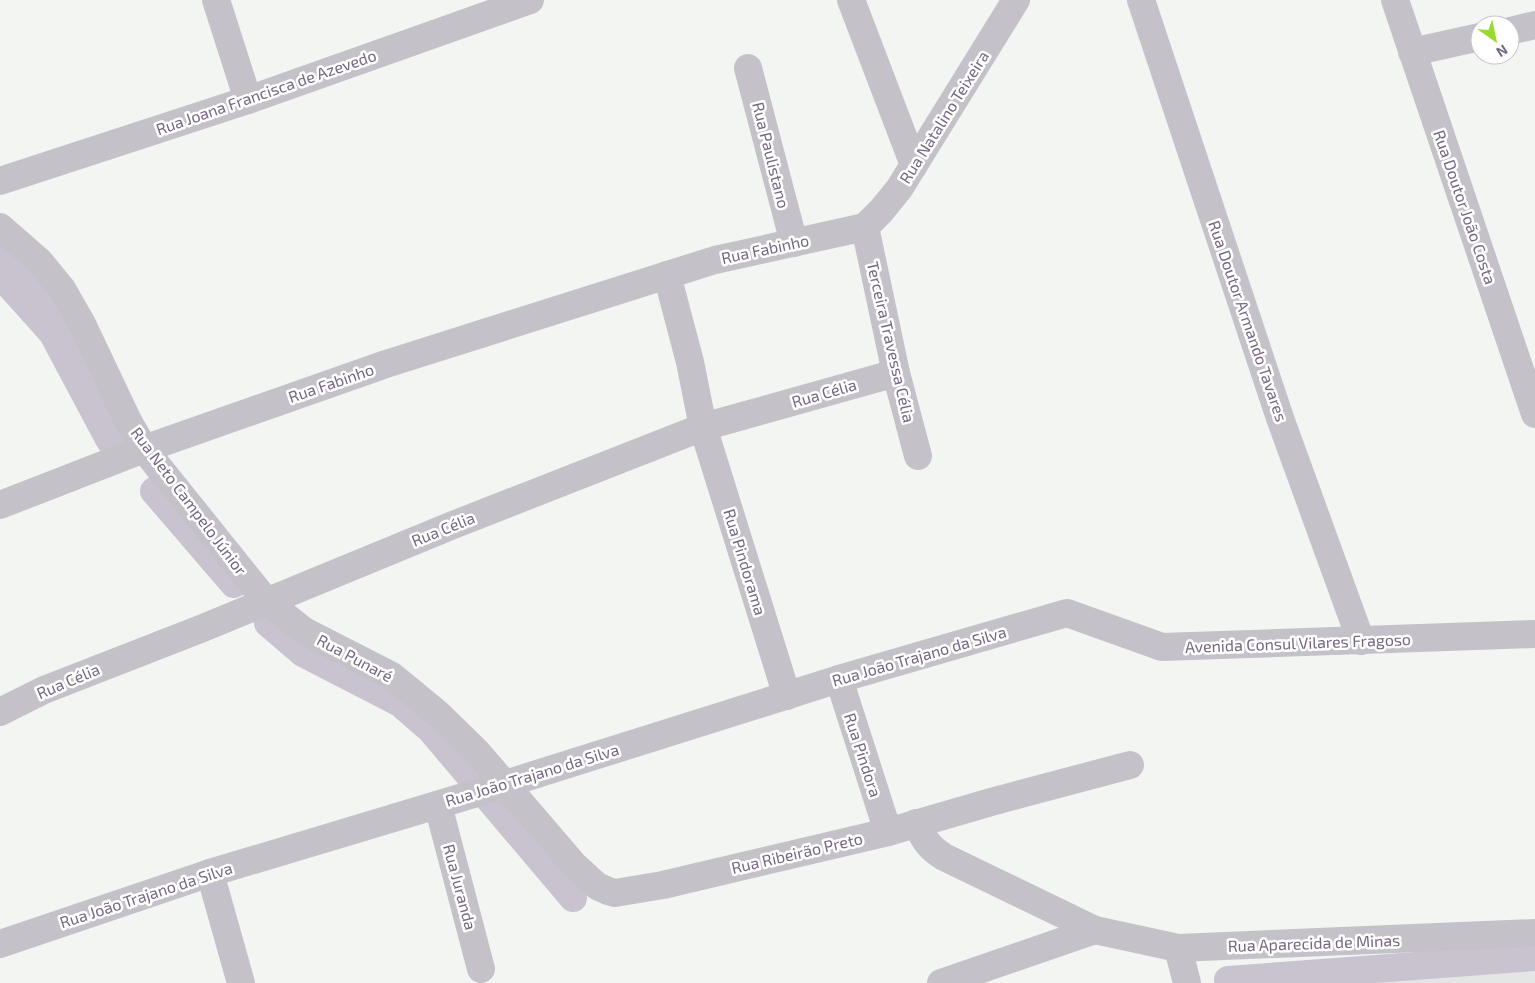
<svg xmlns="http://www.w3.org/2000/svg" width="1535" height="983" font-family="'Exo 2',sans-serif">
<style>
.built{fill:#e4e6e6}
.lines{fill:none;stroke-linecap:round;stroke-linejoin:round}
.canal{stroke:#c9c3d0;stroke-width:28}
.river{stroke:#c9c3d0;stroke-width:46}
.minor{stroke:#c5c1c8;stroke-width:28}
.labels{text-anchor:middle;stroke-width:5;stroke-linejoin:round;paint-order:stroke}
.street-label{font-size:16px;fill:#766682;stroke:#fff}
</style>
<rect width="100%" height="100%" fill="#f2f5f2"/>
<polygon class="built" points="1535,965 1535,983 1316,983"/>
<g class="lines">
<g class="canal">
<polyline points="154,491 234,584"/>
<polyline points="268,623 303,653 400,703 431,730 573,898"/>
<polyline points="1228,980 1535,957"/>
</g>
<polyline class="river" points="0,266 16,279 60,328 117,435"/>
<g class="minor">
<polyline points="216,0 248,100"/>
<polyline points="851,0 914,165"/>
<polyline points="1141,0 1280,418 1361,641"/>
<polyline points="1395,0 1535,414"/>
<polyline points="1510,31 1535,25"/>
<polyline points="1412,52 1480,37"/>
<polyline points="748,68 794,243"/>
<polyline points="0,181 248,100 530,0"/>
<polyline points="0,227 39,261 62,289 82,324 128,421 144,449 266,601 304,631 392,676 437,713 477,752 574,865 597,886 608,891 615,893 663,885 888,832 991,802 1130,765"/>
<polyline points="865,227 881,211 899,189 1016,0"/>
<polyline points="865,227 896,373 918,456"/>
<polyline points="667,275 690,362 703,427 787,696"/>
<polyline points="0,505 144,449 386,364 715,260 865,227"/>
<polyline points="839,679 888,832"/>
<polyline points="0,712 44,690 203,628 453,525 703,427 896,373"/>
<polyline points="438,805 481,969"/>
<path d="M916,823C925,840 927,846 944,857L1095,930L1178,948L1535,933"/>
<polyline points="210,873 241,983"/>
<polyline points="0,944 210,873 470,795 839,679 1067,613 1162,647 1535,634"/>
<polyline points="1178,948 1187,983"/>
<polyline points="941,983 1095,930"/>
</g>
</g>
<g class="labels">
<g class="street-label">
<text transform="translate(266 92) rotate(-19)" y="6">Rua Joana Francisca de Azevedo</text>
<text transform="translate(944 117) rotate(-58)" y="6">Rua Natalino Teixeira</text>
<text transform="translate(771 155) rotate(76)" y="6">Rua Paulistano</text>
<text transform="translate(1465 207) rotate(71)" y="6">Rua Doutor João Costa</text>
<text transform="translate(765 249) rotate(-12)" y="6">Rua Fabinho</text>
<text transform="translate(1248 321) rotate(71)" y="6">Rua Doutor Armando Tavares</text>
<text transform="translate(891 342) rotate(77)" y="6">Terceira Travessa Célia</text>
<text transform="translate(331 383) rotate(-19)" y="6">Rua Fabinho</text>
<text transform="translate(824 393) rotate(-16)" y="6">Rua Célia</text>
<text transform="translate(189 501) rotate(53)" y="6">Rua Neto Campelo Júnior</text>
<text transform="translate(443 529) rotate(-22)" y="6">Rua Célia</text>
<text transform="translate(745 562) rotate(73)" y="6">Rua Pindorama</text>
<text transform="translate(1298 643) rotate(-2)" y="6">Avenida Consul Vilares Fragoso</text>
<text transform="translate(919 656) rotate(-16)" y="6">Rua João Trajano da Silva</text>
<text transform="translate(355 658) rotate(28)" y="6">Rua Punaré</text>
<text transform="translate(68 681) rotate(-23)" y="6">Rua Célia</text>
<text transform="translate(863 755) rotate(72)" y="6">Rua Pindora</text>
<text transform="translate(532 775) rotate(-17)" y="6">Rua João Trajano da Silva</text>
<text transform="translate(797 853) rotate(-13)" y="6">Rua Ribeirão Preto</text>
<text transform="translate(460 887) rotate(75)" y="6">Rua Juranda</text>
<text transform="translate(146 895) rotate(-18)" y="6">Rua João Trajano da Silva</text>
<text transform="translate(1314 943) rotate(-2)" y="6">Rua Aparecida de Minas</text>
</g>
</g>
<g transform="translate(1495 40) rotate(147)"><circle r="24" fill="#ffffff" stroke="#c8c2cd"/>
<path d="M0-4L9 19L0 12L-9 19Z" fill="#98db2c"/>
<text y="-8" font-size="14" font-weight="bold" text-anchor="middle" fill="#766682">N</text>
</g>
</svg>
